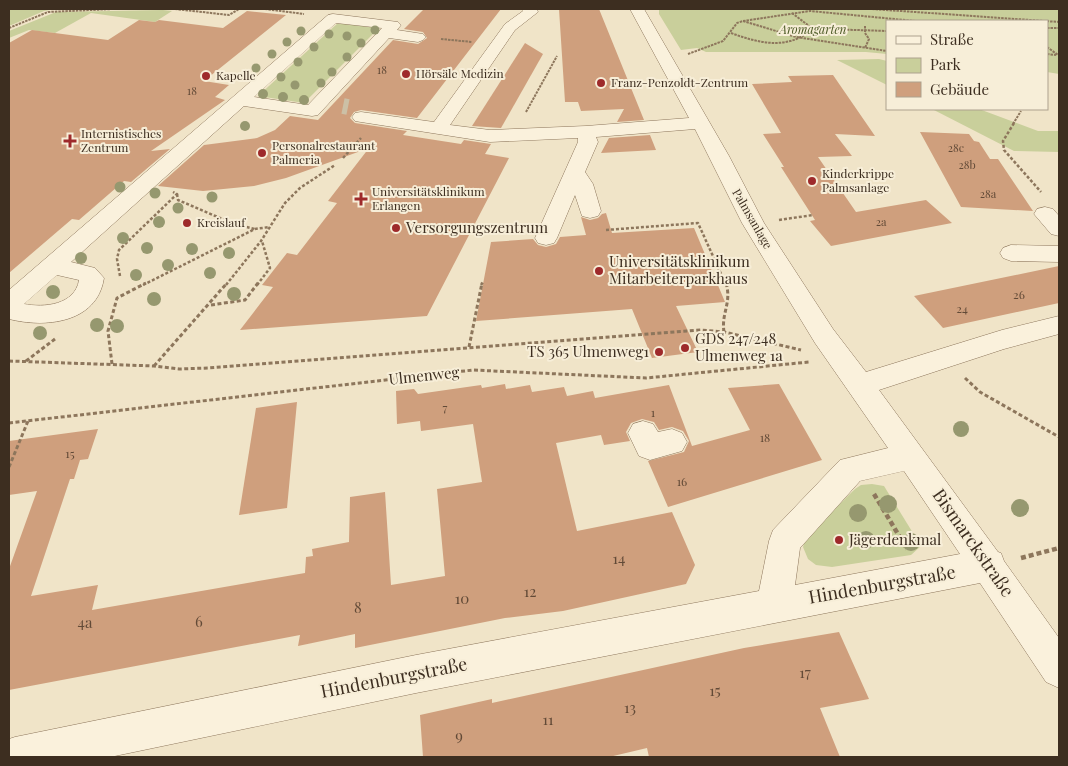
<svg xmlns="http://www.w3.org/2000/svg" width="1068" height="766" font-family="'Playfair Display',serif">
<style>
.green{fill:#c9cf9b}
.building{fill:#cf9f7d}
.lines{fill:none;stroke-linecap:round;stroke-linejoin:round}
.minor-tunnel{stroke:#ccc0a6;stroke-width:16;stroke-dasharray:16 8;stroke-linecap:butt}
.minor-casing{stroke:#8d765c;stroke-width:1}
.path-far3{stroke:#8d765c;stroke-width:2;stroke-dasharray:2.5 1;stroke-linecap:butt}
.path-far2{stroke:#8d765c;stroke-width:2.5;stroke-dasharray:3 2;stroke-linecap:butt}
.path-far1{stroke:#8d765c;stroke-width:3;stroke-dasharray:4 2.5;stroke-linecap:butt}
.path{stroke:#8d765c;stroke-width:4.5;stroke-dasharray:5 3;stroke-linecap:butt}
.minor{fill:#faf1dc;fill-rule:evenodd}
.tree{fill:#96986f}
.poi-dot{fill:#9e2a2b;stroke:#f7eed8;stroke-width:2}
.labels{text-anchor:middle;stroke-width:4;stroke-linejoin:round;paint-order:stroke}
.far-number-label{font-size:11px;fill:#624a37}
.far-park-label{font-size:12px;font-style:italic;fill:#4d5a26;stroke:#f7eed8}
.far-poi-label{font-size:12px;fill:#3d2e20;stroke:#f7eed8;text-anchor:start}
.far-street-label{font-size:12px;fill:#3d2e20;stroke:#f7eed8}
.number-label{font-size:12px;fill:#624a37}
.poi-label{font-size:15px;fill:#3d2e20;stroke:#f7eed8;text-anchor:start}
.street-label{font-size:15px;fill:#3d2e20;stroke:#f7eed8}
.near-number-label{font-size:15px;fill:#624a37}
.near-street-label{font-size:18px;fill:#3d2e20;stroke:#f7eed8}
</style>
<rect width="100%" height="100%" fill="#f0e4c8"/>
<g class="green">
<polygon points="9,9 56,9 44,11 9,26"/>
<polygon points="659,9 1059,9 1059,74 1047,72 1047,21 887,21 887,54 866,52 706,52 697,48 681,50 659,14"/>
<polygon points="163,10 172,11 155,22 91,13 55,33 29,30 9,38 9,31 56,12"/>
<polygon points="338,23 379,28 304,103 258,96"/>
<polygon points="879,59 887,61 887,85 837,60"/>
<polygon points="932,109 979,109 1038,131 1059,131 1059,152 1014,151"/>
<polygon points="872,484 884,486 921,546 911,555 832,567 816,565 808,559 803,547 806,537 855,489 861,485"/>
</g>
<g class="building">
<polygon points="424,9 501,9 417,118 361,110 354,112 350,118 355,123 407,131 403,135 461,144 464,140 491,144 485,154 509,158 427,316 240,330 273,287 262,285 287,253 297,255 337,203 328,201 369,148 286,178 254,186 203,191 158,186 204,145 257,138 275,130 290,116 318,120 393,40 418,44 427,38 423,32 404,29"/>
<polygon points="559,9 599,9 644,120 617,122 624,109 581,111 578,102 565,102"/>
<polygon points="247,11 286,15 204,81 229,85 215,97 225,100 151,151 170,149 131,182 124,181 79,220 72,219 9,273 9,43 32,30 108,40 139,20 155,22 159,20 223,28"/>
<polygon points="525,43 543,54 501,128 472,126"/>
<polygon points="833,75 875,136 835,134 852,156 818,157 856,212 926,200 952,223 831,246 810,221 815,220 781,167 784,167 763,134 781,133 752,84 792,82 788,76"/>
<polygon points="920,132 969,134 974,141 979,142 990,159 998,159 1033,211 961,207"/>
<polygon points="650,135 656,150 601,153 609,138"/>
<polygon points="606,213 612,233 694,228 725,302 676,306 698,352 652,358 632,309 476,321 491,242 533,239 538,245 546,247 556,244 560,237 586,235 581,217 590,220 598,218 602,214"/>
<polygon points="1059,266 1059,303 943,328 914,296"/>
<polygon points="505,384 506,389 530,385 532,392 564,387 567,396 593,391 595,398 669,385 692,446 750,430 728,388 779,384 822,460 668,507 648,461 684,452 689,441 683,431 672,427 659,430 654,422 642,419 631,423 626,432 630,441 604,445 601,435 556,443 577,531 672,512 695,565 686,584 563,611 505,618 355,648 355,634 298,646 300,635 9,690 9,569 37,491 9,495 9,441 98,429 88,459 80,460 74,479 70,479 31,596 98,585 92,610 305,573 306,557 313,556 312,549 349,542 350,497 385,492 391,585 445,576 437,489 482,482 473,424 421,431 420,421 397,424 396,391 414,389 418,394 481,385 482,388"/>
<polygon points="297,402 287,508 239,515 256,408"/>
<polygon points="839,632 869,699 820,708 840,757 649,757 647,748 609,757 423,757 420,715 492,699 492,703 744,648"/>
</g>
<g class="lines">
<polyline class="minor-tunnel" points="343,106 348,107"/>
<g class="minor-casing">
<g id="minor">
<path d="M523,9H537L538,12L515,30L450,125L490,130L586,126L689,118L630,9H644L729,156L764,223L833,329L866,372L1002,330L1059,316V334L1004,349L879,390L998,552L1001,553L1004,561L1059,638V688L1046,682L980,583L416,693L110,757H9V739L15,737L416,655L759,591L769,541L773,530L840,460L888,448L815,343L742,223L695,129L596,137L598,142L585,172L593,184L601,211L598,216L590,218L582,216L575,195L557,238L554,243L546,245L538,243L535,238L578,142V138L490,142L361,122L355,121L352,117L355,113L361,112L434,122L505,24L523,11ZM904,471L960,554L795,585L800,548L860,481Z"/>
<path d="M333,14L398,22L401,25L397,30L423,34L426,37L423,40L418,42L389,38L318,115L312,116L244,106L71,262L95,268L104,278C97,324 44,328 9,319V290L328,15ZM336,23L382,28L308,105L254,97ZM57,275L79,280C75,305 44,308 24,304Z"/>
<polygon points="1045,207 1053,209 1059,216 1059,236 1051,234 1034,214 1037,209"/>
<polygon points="1011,245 1059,246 1059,262 1011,261 1003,258 1000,253 1003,248"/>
<polygon points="643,421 653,424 658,432 672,429 682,433 687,442 682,451 650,460 639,456 628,433 633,424"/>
</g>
</g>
<g class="path-far3">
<polyline points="175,9 229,15 239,9"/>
<polyline points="265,9 304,14"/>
<polyline points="872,9 1059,22"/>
<polyline points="792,13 809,26 826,29 887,31"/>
<polyline points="743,21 810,11 915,21 953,21"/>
<polyline points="865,26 865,33 869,39 865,48"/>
<polyline points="9,28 48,12 113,9"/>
<polyline points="1047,28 1059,28"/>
<path d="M731,33C758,43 786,50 810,31L809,26"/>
<polyline points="441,39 472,42"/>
<polyline points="1047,47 1058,55"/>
<polyline points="688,54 723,41 737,23 743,21 796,37 887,51"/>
<polyline points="1047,54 1056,55"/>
<polyline points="526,112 557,56"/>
<polyline points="1013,124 1021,111"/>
</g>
<g class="path-far2">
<polyline points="1014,123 1003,141 1004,150 1041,192"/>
<polyline points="343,158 361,138"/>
<polyline points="177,194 178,200 234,224 255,229"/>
<polyline points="779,220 813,215"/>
<polyline points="606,230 698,223 726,285"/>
<polyline points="120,276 117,259 119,250 177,194 173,192"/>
<polyline points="143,285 255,229 269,227"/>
<polyline points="226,285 261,241 285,203 300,188 335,165"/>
<polyline points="257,285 270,268 262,241"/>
<polyline points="481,285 483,282"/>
</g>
<g class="path-far1">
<polyline points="211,305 245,300 258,283"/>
<path d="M724,332C721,313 732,303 726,283"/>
<polyline points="469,347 482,283"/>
<polyline points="9,361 154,366 179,369 208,368 701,330 724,332 801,350"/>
<polyline points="26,361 55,339"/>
<polyline points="112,364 108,331 117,298 146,283"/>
<polyline points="154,366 227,283"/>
<polyline points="965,378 980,392 1059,437"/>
<polyline points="9,423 473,370 646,378 809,362"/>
<polyline points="9,467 28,421"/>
</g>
<g class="path">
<polyline points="874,494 907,549"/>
<polyline points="1021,558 1059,548"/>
</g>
<use href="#minor" class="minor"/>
</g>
<g class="tree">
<circle cx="375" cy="30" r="4.5"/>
<circle cx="301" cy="31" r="4.5"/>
<circle cx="329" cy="34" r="4.5"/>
<circle cx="347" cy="36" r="4.5"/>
<circle cx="287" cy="42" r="4.5"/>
<circle cx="361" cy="43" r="4.5"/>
<circle cx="314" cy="47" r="4.5"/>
<circle cx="272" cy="54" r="4.5"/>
<circle cx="347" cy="57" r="4.5"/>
<circle cx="298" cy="62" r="4.5"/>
<circle cx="256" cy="68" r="4.5"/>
<circle cx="332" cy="72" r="4.5"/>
<circle cx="281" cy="77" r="4.5"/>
<circle cx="321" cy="83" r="4.5"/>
<circle cx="295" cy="85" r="4.5"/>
<circle cx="263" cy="94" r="5"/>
<circle cx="283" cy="97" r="5"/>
<circle cx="304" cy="100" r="5"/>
<circle cx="245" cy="126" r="5"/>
<circle cx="120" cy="187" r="5.5"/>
<circle cx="155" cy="193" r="5.5"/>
<circle cx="212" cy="197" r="5.5"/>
<circle cx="178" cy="208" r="5.5"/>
<circle cx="159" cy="222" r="6"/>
<circle cx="123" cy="238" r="6"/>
<circle cx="147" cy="248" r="6"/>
<circle cx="192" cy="249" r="6"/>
<circle cx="229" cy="253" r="6"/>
<circle cx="81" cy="258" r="6"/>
<circle cx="168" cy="265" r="6"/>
<circle cx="210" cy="273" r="6"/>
<circle cx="136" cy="275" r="6"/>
<circle cx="53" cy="292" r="7"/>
<circle cx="234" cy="294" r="7"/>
<circle cx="154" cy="299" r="7"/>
<circle cx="97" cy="325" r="7"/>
<circle cx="117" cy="326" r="7"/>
<circle cx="40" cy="333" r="7"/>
<circle cx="961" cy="429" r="8"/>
<circle cx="888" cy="504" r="9"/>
<circle cx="1020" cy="508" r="9"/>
<circle cx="858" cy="513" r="9"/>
<circle cx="866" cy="540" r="9"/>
<circle cx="911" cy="542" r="9"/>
</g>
<g class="poi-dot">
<circle cx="406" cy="74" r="5"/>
<circle cx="206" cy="76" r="5"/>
<circle cx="601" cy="83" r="5"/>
<path d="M67.5 133.5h5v5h5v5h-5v5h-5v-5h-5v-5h5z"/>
<circle cx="262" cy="153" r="5"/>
<circle cx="812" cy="181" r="5"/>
<path d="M358.5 191.5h5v5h5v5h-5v5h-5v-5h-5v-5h5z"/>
<circle cx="187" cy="223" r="5"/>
<circle cx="396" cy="228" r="5"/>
<circle cx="599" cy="271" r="5"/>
<circle cx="685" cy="348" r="5"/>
<circle cx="659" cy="352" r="5"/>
<circle cx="839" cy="540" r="5"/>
</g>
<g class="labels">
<g class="far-number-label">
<text x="382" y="74">18</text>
<text x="192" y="95">18</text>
<text x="956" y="152">28c</text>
<text x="967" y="169">28b</text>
<text x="988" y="198">28a</text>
<text x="881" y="226">2a</text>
</g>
<g class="far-park-label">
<text x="813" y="34">Aromagarten</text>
</g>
<g class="far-poi-label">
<text x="416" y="78">Hörsäle Medizin</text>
<text x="216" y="80">Kapelle</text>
<text x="611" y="87">Franz-Penzoldt-Zentrum</text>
<text x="81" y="138">Internistisches<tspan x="81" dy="14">Zentrum</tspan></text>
<text x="272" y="150">Personalrestaurant<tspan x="272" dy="14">Palmeria</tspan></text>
<text x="822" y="178">Kinderkrippe<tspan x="822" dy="14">Palmsanlage</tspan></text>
<text x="372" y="196">Universitätsklinikum<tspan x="372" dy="14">Erlangen</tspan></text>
<text x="197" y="227">Kreislauf</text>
</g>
<g class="far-street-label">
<text transform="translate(752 219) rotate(60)" y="4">Palmsanlage</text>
</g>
<g class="number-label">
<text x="1019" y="299">26</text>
<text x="962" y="313">24</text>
<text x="445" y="412">7</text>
<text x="653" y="417">1</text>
<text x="765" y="442">18</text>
<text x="70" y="458">15</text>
<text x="682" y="486">16</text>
</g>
<g class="poi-label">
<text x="406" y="233">Versorgungszentrum</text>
<text x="609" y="267">Universitätsklinikum<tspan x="609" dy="17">Mitarbeiterparkhaus</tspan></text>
<text x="695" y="344">GDS 247/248<tspan x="695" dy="17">Ulmenweg 1a</tspan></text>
<text x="649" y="357" text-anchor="end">TS 365 Ulmenweg1</text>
<text x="849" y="545">Jägerdenkmal</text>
</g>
<g class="street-label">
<text transform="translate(424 376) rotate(-6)" y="5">Ulmenweg</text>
</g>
<g class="near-number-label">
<text x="619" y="564">14</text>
<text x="530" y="597">12</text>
<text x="462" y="604">10</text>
<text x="358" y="613">8</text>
<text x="199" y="627">6</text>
<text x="85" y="628">4a</text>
<text x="805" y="678">17</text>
<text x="715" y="696">15</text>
<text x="630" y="713">13</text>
<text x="548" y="725">11</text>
<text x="459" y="741">9</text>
</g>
<g class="near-street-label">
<text transform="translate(973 543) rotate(55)" y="6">Bismarckstraße</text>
<text transform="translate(882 585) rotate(-10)" y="6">Hindenburgstraße</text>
<text transform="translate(394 678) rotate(-11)" y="6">Hindenburgstraße</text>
</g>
</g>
<rect width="1068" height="766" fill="none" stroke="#3d2e20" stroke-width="20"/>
<rect x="886" y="20" width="162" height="90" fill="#f7eed8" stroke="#ada18e"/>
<rect x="896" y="36" width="25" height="8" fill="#faf1dc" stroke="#ada18e"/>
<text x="930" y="45" font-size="15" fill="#3d2e20">Straße</text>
<rect x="896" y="58" width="25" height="15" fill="#c9cf9b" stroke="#ada18e"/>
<text x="930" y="70" font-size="15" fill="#3d2e20">Park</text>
<rect x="896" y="82" width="25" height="15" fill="#cf9f7d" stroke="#ada18e"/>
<text x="930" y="95" font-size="15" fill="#3d2e20">Gebäude</text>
</svg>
